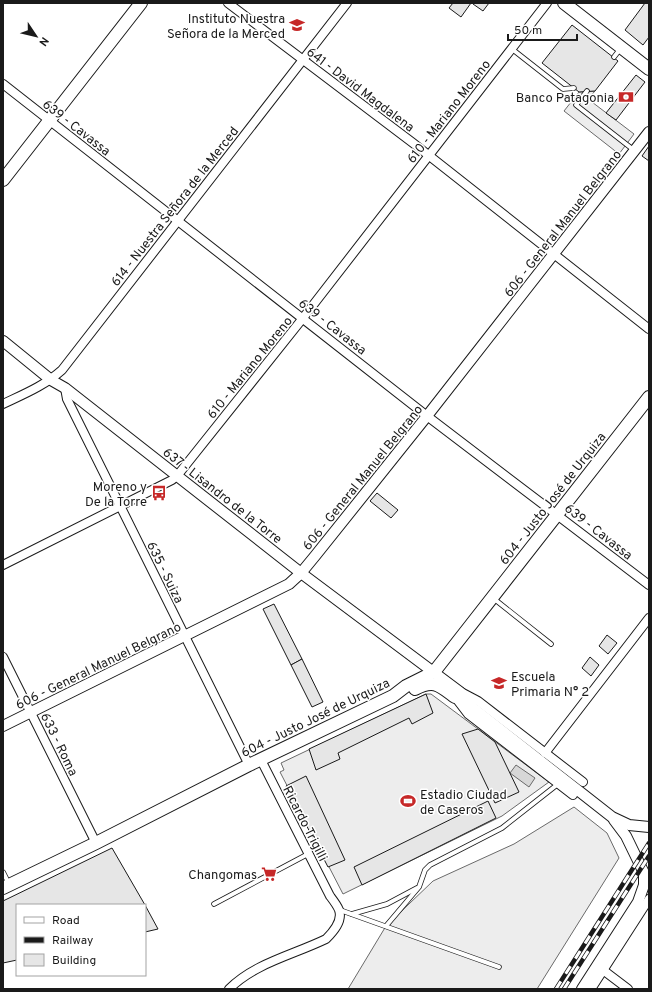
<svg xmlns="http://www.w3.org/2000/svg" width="652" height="992" font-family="Overpass,sans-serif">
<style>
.built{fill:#ededed;stroke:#6a6a6a}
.water{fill:#d7d7d7;stroke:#6a6a6a}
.building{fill:#e6e6e6;stroke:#1a1a1a}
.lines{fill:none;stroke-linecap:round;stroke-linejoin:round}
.service-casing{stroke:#1a1a1a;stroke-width:5.5}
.minor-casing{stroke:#1a1a1a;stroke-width:10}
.tertiary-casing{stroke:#1a1a1a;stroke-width:12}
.secondary-casing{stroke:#1a1a1a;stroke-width:14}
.service{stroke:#fff;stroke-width:4}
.minor{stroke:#fff;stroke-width:8}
.tertiary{stroke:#fff;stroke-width:10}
.secondary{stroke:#fff;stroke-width:12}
.rail-casing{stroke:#1a1a1a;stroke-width:4.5}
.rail{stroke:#fff;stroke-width:3;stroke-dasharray:9;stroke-linecap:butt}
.labels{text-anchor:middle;stroke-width:3;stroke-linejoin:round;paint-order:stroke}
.poi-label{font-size:13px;fill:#1a1a1a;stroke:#fff;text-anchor:end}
.street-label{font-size:13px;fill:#1a1a1a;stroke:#fff}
</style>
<rect width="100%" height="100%" fill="#fff"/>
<g class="built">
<polygon points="595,91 588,99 634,134 619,154 564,111 579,92"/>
<polygon points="426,694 431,694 549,782 502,816 343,894 280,772 284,770 281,763"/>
<polygon points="574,807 607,833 619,858 537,989 348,989 386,926 433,881 514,844"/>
</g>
<polygon class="water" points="516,765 535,778 529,787 510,773"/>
<g class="building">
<polygon points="453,3 471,3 461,17 449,8"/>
<polygon points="474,3 489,3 483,11 473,4"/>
<polygon points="645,3 649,3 649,37 643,45 625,30"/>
<polygon points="572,25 618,61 595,91 579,92 542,63"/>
<polygon points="636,75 645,82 616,120 606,113"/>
<polygon points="649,146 649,161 642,156"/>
<polygon points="377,493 398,510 391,518 370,501"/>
<polygon points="274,604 302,659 291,665 263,609"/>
<polygon points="607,635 617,643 608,654 599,646"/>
<polygon points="590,657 599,665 591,676 582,668"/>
<polygon points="302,659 323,702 312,707 291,665"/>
<polygon points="426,694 433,713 412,724 409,718 338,753 340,759 316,770 309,749"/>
<polygon points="478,729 495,742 519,792 495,803 462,734"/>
<polygon points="306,776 345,860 328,867 286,786"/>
<polygon points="488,801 496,818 362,885 354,867"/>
<polygon points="112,848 145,905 17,905 17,960 3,963 3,901"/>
<polygon points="145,905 158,929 145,932"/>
</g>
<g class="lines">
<g class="service-casing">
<g id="service">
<polyline points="512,49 563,89 574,88"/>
<polyline points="614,57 621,48"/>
<polyline points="587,91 576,105 635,151"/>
<polyline points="493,598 551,644"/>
<polyline points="3,872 9,884"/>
<polyline points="214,904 308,854"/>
<polyline points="340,910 499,967"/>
<polyline points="352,914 387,904 417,888"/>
<polyline points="386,926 419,887 425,870 430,865 502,828 558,784"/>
</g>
</g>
<g class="minor-casing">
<g id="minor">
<polyline points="228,3 413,143 649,329"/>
<polyline points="3,84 427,416 649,585"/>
<polyline points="65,388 67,399 249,765"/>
<path d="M3,404C24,394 44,386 62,370L347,3"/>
<polyline points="3,565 172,480 177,476 303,318 547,3"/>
<polyline points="3,657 96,843"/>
<polyline points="461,692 478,701 583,782"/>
<polyline points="455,697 468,714 573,795"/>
<polyline points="545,753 649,618"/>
<polyline points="603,970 628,989"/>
<path d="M229,989C255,963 293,955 326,939C333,932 343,921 339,910C337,905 333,900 330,896L261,760"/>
<polyline points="591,989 649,899"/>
</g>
</g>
<g class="tertiary-casing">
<g id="tertiary">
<polyline points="3,341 51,380 65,388 301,573 460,692 473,708"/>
<polyline points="468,704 612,817 629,825 649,827"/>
<polyline points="3,726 289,584 301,573 315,556 427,416 649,132"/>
<polyline points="582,989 638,902 644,885 644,873 626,836 614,820"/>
</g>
</g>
<g class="secondary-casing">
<g id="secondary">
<polyline points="564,3 649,69"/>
<polyline points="3,180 141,3"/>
<path d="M415,689C434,679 439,685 455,697"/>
<polyline points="3,888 96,843 249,765 393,696 406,686 434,672 649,397"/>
</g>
</g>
<use href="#service" class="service"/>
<use href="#minor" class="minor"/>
<use href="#tertiary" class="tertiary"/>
<use href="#secondary" class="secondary"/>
<g class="rail-casing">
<g id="rail">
<polyline points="556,989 649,843"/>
<polyline points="564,989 649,856"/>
</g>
</g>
<use href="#rail" class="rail"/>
</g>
<defs>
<g id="school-bare" transform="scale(1.2)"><path d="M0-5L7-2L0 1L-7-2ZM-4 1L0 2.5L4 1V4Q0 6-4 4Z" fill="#c62828" stroke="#fff" stroke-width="2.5" paint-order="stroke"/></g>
<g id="bank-bare" transform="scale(1.2)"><path d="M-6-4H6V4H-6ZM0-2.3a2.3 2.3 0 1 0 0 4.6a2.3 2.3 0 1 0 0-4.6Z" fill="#c62828" stroke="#fff" stroke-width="2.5" paint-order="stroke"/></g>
<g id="bus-bare" transform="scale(1.2)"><path d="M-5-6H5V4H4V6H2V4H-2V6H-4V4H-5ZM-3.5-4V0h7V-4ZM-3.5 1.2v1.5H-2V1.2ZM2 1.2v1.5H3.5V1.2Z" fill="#c62828" stroke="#fff" stroke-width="2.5" paint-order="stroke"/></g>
<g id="stadium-bare" transform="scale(1.2)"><path d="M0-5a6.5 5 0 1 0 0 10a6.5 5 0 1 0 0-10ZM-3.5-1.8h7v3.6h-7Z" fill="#c62828" stroke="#fff" stroke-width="2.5" paint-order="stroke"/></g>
<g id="supermarket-bare" transform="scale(1.2)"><path d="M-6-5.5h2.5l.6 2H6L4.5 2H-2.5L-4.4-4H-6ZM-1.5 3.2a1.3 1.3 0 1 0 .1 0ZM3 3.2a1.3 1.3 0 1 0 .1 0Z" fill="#c62828" stroke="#fff" stroke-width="2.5" paint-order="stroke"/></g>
</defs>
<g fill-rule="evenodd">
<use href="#school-bare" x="297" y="25"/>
<use href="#bank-bare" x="626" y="97"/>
<use href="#bus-bare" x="159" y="493"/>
<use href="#school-bare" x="499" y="683"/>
<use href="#stadium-bare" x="408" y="801"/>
<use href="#supermarket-bare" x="269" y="874"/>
</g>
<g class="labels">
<g class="poi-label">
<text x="285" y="23">Instituto Nuestra<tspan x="285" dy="15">Señora de la Merced</tspan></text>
<text x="614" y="102">Banco Patagonia</text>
<text x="147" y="491">Moreno y<tspan x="147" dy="15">De la Torre</tspan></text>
<text x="511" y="681" text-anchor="start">Escuela<tspan x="511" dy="15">Primaria N° 2</tspan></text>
<text x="420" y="799" text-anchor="start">Estadio Ciudad<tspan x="420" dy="15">de Caseros</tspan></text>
<text x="257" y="879">Changomas</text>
</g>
<g class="street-label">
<text transform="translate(361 89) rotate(37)" y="5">641 - David Magdalena</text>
<text transform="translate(448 111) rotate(-52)" y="5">610 - Mariano Moreno</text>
<text transform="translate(77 127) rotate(38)" y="5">639 - Cavassa</text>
<text transform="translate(174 206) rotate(-52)" y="5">614 - Nuestra Señora de la Merced</text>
<text transform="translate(562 223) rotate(-52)" y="5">606 - General Manuel Belgrano</text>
<text transform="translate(333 326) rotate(38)" y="5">639 - Cavassa</text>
<text transform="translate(249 367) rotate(-51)" y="5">610 - Mariano Moreno</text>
<text transform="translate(362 477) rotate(-51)" y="5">606 - General Manuel Belgrano</text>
<text transform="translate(223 495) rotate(38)" y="5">637 - Lisandro de la Torre</text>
<text transform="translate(552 498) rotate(-52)" y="5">604 - Justo José de Urquiza</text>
<text transform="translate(599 531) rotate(38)" y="5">639 - Cavassa</text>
<text transform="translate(166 572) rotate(64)" y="5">635 - Suiza</text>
<text transform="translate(98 665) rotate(-26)" y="5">606 - General Manuel Belgrano</text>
<text transform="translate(315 717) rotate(-26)" y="5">604 - Justo José de Urquiza</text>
<text transform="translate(60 744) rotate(64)" y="5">633 - Roma</text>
<text transform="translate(306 823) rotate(63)" y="5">Ricardo Trigilli</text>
</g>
</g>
<rect width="652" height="992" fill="none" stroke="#1a1a1a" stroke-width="8"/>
<rect x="16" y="904" width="130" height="72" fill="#ffffff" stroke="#a3a3a3"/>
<rect x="24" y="917" width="20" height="6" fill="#ffffff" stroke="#a3a3a3"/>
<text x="52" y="924" font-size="12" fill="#1a1a1a">Road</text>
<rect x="24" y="937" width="20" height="6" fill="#1a1a1a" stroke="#a3a3a3"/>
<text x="52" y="944" font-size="12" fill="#1a1a1a">Railway</text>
<rect x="24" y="954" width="20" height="12" fill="#e6e6e6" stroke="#a3a3a3"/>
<text x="52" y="964" font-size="12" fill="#1a1a1a">Building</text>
<g transform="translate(36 36) rotate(125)" stroke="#ffffff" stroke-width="3" paint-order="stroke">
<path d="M0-3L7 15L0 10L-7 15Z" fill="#1a1a1a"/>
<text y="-6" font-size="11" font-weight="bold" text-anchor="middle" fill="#1a1a1a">N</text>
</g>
<path d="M508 34v6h69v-6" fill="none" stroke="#1a1a1a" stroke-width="2"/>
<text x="514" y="34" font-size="12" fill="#1a1a1a" stroke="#ffffff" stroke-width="3" paint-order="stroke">50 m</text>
</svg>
